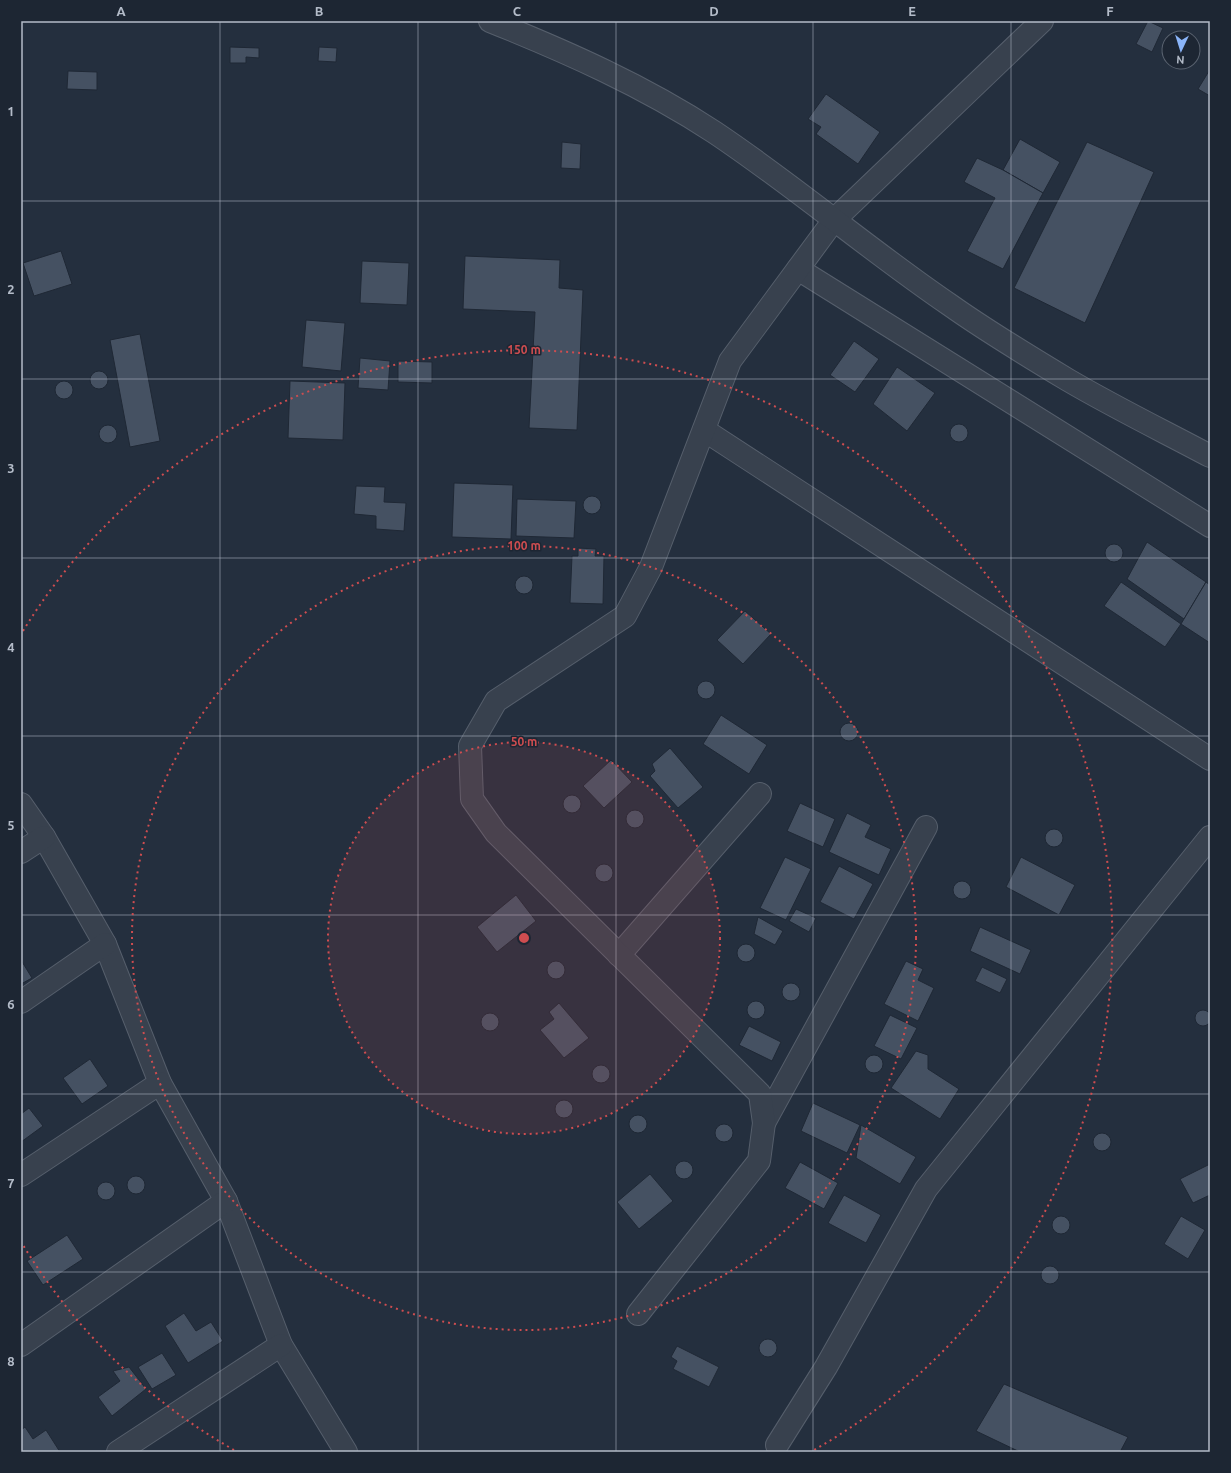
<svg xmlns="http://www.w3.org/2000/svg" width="1231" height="1473" font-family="Ubuntu,sans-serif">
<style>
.building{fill:#455162;stroke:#1f2835}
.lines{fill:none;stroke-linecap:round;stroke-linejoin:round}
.minor-casing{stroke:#565f6c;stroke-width:24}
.tertiary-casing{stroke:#565f6c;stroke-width:24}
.minor{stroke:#38414e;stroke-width:22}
.tertiary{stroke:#38414e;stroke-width:22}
.grid{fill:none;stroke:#b4bcc9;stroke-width:1;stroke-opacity:0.55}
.ring{fill:none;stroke:#ce4d50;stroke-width:2;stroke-dasharray:2 4}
.centre{fill:#ce4d50;stroke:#1d2633;stroke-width:2}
.ring-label{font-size:12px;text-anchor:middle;font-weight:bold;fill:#ce4d50;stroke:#1d2633;stroke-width:3;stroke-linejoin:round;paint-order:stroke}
.neatline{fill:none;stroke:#b4bcc9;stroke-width:1.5}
.grid-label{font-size:13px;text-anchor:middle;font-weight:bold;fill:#b4bcc9}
</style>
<rect width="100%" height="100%" fill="#242f3e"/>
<g class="building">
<polygon points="1148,21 1163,28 1152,52 1136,44"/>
<polygon points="230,47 259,48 259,58 246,57 246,63 230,63"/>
<polygon points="319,47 337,48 336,62 318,61"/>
<polygon points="68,71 97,72 97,90 67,89"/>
<polygon points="1209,71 1210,71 1210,96 1198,89"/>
<polygon points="826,94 880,132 858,164 816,134 821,127 808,119"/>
<polygon points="1020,139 1060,162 1043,193 1003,170"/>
<polygon points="562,142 581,144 580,169 561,168"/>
<polygon points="1087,142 1154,172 1085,323 1014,288"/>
<polygon points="977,158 1003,170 1043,193 1003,269 967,251 995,198 964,182"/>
<polygon points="61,251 72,284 34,296 23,263"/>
<polygon points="465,256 560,260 559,288 583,290 577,430 529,428 535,312 463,309"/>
<polygon points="362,261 409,263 407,305 360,303"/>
<polygon points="306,320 345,323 341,371 302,367"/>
<polygon points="140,334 160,441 130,447 110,340"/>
<polygon points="854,341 879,359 855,392 830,375"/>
<polygon points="360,358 390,361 388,390 358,388"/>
<polygon points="398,361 432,362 432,383 398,382"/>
<polygon points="897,367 935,393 907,431 873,404"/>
<circle cx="99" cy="380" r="9"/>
<polygon points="290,381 345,383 343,440 288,438"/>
<circle cx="64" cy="390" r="9"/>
<circle cx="959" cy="433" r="9"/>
<circle cx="108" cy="434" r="9"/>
<polygon points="454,483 513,485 511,539 452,537"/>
<polygon points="356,486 385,487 384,502 406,503 404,531 376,529 376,516 354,514"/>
<circle cx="592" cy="505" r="9"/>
<polygon points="517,499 576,501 574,538 516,536"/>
<polygon points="1147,542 1206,582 1184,619 1127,579"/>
<circle cx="1114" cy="553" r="9"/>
<polygon points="578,548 596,549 595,556 604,556 603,604 570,603 572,556 578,556"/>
<circle cx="524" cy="585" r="9"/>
<polygon points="1121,582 1181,624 1165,647 1104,606"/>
<polygon points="1206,582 1210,585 1210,643 1181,624"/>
<polygon points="745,611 771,634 743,664 717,640"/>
<circle cx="706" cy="690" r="9"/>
<polygon points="721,715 767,745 749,774 703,744"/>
<circle cx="849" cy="732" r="9"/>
<polygon points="670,748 703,787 678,808 650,776 655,771 652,764"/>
<polygon points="611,760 632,782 604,808 583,786"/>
<circle cx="572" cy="804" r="9"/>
<polygon points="800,803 835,819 823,847 787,831"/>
<circle cx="635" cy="819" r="9"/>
<polygon points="847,813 871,825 865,837 891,849 879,875 829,852"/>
<circle cx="1054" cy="838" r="9"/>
<polygon points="785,857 811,869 786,920 760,908"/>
<polygon points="1021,857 1075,885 1059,915 1006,887"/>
<circle cx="604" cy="873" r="9"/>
<polygon points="839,866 873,884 854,919 820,902"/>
<circle cx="962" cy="890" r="9"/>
<polygon points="516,895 536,921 497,952 477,927"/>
<polygon points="796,909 816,918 809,932 789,921"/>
<polygon points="758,917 783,931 775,945 754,934"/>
<polygon points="980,927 1031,950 1020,974 970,951"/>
<circle cx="746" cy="953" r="9"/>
<polygon points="21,960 32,978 21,984"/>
<polygon points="906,961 923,969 918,980 934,988 918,1021 884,1004"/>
<circle cx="556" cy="970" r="9"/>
<polygon points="982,967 1007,979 1000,993 975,981"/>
<circle cx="791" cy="992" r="9"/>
<circle cx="756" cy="1010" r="9"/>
<polygon points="559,1003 589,1038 564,1058 540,1030 554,1019 549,1012"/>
<circle cx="1203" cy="1018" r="8"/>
<circle cx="490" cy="1022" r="9"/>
<polygon points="890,1015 917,1028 901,1059 874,1046"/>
<polygon points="749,1026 781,1042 772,1061 739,1045"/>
<polygon points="916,1051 928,1055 928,1069 959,1089 940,1119 891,1088"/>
<circle cx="874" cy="1064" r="9"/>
<polygon points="90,1059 108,1086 82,1104 63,1078"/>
<circle cx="601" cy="1074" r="9"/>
<circle cx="564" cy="1109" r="9"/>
<polygon points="813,1103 860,1125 847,1153 801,1131"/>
<polygon points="29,1108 43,1126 21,1142 21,1114"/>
<circle cx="638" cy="1124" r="9"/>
<circle cx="724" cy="1133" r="9"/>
<polygon points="861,1125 916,1157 900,1184 856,1158"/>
<circle cx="1102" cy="1142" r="9"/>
<circle cx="684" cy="1170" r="9"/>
<polygon points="800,1162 838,1183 824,1209 785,1188"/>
<polygon points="1210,1164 1210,1195 1193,1203 1180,1179"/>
<polygon points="650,1174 673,1201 639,1229 617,1202"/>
<circle cx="136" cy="1185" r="9"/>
<circle cx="106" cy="1191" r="9"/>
<polygon points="844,1195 881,1215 866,1243 828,1223"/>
<polygon points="1181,1216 1205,1230 1188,1259 1164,1244"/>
<circle cx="1061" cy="1225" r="9"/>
<polygon points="67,1235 83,1259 43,1285 27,1261"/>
<circle cx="1050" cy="1275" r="9"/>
<polygon points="184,1313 196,1331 211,1322 223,1341 188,1363 165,1326"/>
<circle cx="768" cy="1348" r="9"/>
<polygon points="677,1346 719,1367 709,1387 673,1369 677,1361 671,1357"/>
<polygon points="162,1353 176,1375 152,1389 138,1367"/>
<polygon points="129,1367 146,1389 112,1416 98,1397 120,1381 113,1371"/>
<polygon points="1004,1384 1128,1437 1120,1452 1020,1452 976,1431"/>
<polygon points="25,1427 33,1439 46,1430 60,1452 21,1452 21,1430"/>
</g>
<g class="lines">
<g class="minor-casing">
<g id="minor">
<polyline points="798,269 1210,526"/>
<polyline points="704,430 1210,759"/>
<polyline points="21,804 44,837 105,944 160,1083 226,1201 281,1345 346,1452"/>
<polyline points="21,852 44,837"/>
<polyline points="619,955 760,794"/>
<polyline points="21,1002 105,944"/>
<polyline points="764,1123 926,827"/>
<polyline points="21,1175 160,1083"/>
<polyline points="638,1314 759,1161 764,1123 760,1094 496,833 472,799 470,746 496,701 625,616 651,567 730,361 834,220 1042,21"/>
<polyline points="21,1345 226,1201"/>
<polyline points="777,1445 826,1367 926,1189 1210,837"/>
<polyline points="118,1452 281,1345"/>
</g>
</g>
<g class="tertiary-casing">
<path id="tertiary" d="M490,21C567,52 644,86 714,132C795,186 869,250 950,305C988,332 1028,356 1068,380C1114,407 1163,431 1210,456"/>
</g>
<use href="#minor" class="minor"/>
<use href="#tertiary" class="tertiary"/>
</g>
<path class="grid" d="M220,21V1452M418,21V1452M616,21V1452M813,21V1452M1011,21V1452M21,201H1210M21,379H1210M21,558H1210M21,736H1210M21,915H1210M21,1094H1210M21,1272H1210"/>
<circle cx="524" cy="938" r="196" fill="#ce4d50" fill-opacity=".12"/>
<g class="ring">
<circle cx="524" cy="938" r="196"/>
<circle cx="524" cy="938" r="392"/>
<path d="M234 1450A588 588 0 0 1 23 1245M23 631A588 588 0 1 1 814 1450"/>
</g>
<circle cx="524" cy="938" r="6" class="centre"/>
<g class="ring-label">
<text x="524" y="354">150 m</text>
<text x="524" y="550">100 m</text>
<text x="524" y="746">50 m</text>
</g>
<rect width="1231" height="1473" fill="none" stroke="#1d2633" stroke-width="44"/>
<g transform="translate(1181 50) rotate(184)"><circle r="19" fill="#1d2633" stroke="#59626f"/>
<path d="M0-3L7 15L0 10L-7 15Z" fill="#8ab4f8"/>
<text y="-6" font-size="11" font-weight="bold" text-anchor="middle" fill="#b4bcc9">N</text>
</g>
<rect x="22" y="22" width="1187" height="1429" class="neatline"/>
<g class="grid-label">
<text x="121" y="16">A</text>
<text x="319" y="16">B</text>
<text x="517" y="16">C</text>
<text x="714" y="16">D</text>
<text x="912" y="16">E</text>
<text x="1110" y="16">F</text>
<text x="11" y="116">1</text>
<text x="11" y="294">2</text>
<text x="11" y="473">3</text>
<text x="11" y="652">4</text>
<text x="11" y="830">5</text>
<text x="11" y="1009">6</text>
<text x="11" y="1188">7</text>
<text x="11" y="1366">8</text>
</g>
</svg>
